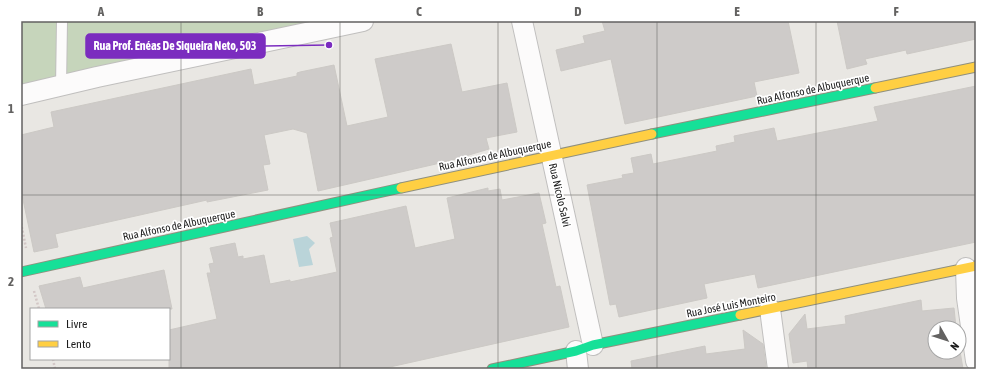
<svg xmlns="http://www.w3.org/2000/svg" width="997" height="390" font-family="'Asap Condensed',sans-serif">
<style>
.forest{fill:#c6d5bb}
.water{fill:#bad4d9}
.building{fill:#cecbc9;stroke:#ccc9c5}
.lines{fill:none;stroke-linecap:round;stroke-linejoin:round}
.lane-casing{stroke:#c0bfbe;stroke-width:12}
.street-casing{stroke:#c0bfbe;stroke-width:22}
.fast-casing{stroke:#90907e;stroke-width:11}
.slow-casing{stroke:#90907e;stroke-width:11}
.path{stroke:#d3c7c6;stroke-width:2.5;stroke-dasharray:2 2;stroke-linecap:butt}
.lane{stroke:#fcfbfb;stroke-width:10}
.street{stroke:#fcfbfb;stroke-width:20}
.fast{stroke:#16e098;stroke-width:9}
.slow{stroke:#ffcf43;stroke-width:9}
.grid{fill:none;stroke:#636261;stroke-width:1;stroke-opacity:0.55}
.labels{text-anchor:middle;stroke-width:3.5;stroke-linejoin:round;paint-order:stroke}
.street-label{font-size:11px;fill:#1b1b1b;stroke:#fff}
.leader{fill:none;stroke:#7b2cbf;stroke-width:1.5}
.callout-dot{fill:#7b2cbf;stroke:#fff;stroke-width:1.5}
.callout{fill:#7b2cbf;stroke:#7b2cbf;stroke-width:1.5}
.callout-label{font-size:12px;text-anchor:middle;font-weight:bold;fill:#fff}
.neatline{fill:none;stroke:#636261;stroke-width:1.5}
.grid-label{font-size:13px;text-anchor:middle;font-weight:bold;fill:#636261}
</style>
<rect width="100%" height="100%" fill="#e9e7e3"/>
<polygon class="forest" points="21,21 328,21 21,94"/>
<polygon class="water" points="307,236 315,243 309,249 313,265 299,267 293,239"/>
<g class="building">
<polygon points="602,21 788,21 799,73 754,82 757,96 625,124 611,59 561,71 556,50 585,43 583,36 605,31"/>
<polygon points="837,21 976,21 976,39 907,54 906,50 865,59 867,64 847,69"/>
<polygon points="451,44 462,92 507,83 517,132 486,138 489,149 449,161 318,191 307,133 293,129 264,135 270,164 263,165 268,190 207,202 207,200 55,234 58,247 34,252 21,190 21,135 54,127 51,112 251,69 254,85 297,76 297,73 300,72 334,65 347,126 388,117 375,59"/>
<polygon points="976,86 976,242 758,288 755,274 704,284 707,298 619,317 616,304 610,305 587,185 623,178 622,175 634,173 631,158 651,154 653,164 717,151 716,146 735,142 734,136 774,128 777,141 838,129 878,121 874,107"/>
<polygon points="488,188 488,191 500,189 502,200 539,193 546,223 542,224 556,287 560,286 569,327 381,369 169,369 169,330 217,319 207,273 211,273 209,264 214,263 210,248 235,243 238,257 243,256 243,259 264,255 270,284 290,280 290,282 337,272 330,238 333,237 330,223 406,206 415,248 455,239 447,198"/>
<polygon points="164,270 172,309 46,309 39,286 80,277 83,288"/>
<polygon points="921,300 922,311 954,308 956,328 935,328 935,352 959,352 959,345 963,369 808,369 807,361 793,363 789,334 805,314 807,329 846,324 845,316"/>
<polygon points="743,330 763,344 766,367 756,369 632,369 631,361 705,346 706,354 745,349"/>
</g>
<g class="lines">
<g class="lane-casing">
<polyline id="lane" points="61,87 62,21"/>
</g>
<g class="street-casing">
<g id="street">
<polyline points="522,21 593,345"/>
<polyline points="21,95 97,77 363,21"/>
<polyline points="966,268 967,298 976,361"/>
<polyline points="770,309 778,369"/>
<polyline points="576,351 578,369"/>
</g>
</g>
<g class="fast-casing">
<g id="fast">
<polyline points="652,134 875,88"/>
<polyline points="21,272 401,188"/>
<polyline points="492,369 576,351 593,345 740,315"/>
</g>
</g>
<g class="slow-casing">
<g id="slow">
<polyline points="875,88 976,67"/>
<polyline points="401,188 652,134"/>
<polyline points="740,315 976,266"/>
</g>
</g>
<g class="path">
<polyline points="21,223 26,248"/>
<polyline points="34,291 39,309"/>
<polyline points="53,359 55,369"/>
</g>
<use href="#lane" class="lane"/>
<use href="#street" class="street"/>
<use href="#fast" class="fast"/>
<use href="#slow" class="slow"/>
</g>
<path class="grid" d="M181,21V369M340,21V369M498,21V369M657,21V369M816,21V369M21,195H976"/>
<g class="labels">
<g class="street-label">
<text transform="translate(813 89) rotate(-12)" y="4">Rua Alfonso de Albuquerque</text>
<text transform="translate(495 155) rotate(-12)" y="4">Rua Alfonso de Albuquerque</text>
<text transform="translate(560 195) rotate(77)" y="4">Rua Nicolo Salvi</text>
<text transform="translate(179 225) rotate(-12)" y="4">Rua Alfonso de Albuquerque</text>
<text transform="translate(731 305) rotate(-11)" y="4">Rua José Luis Monteiro</text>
</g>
</g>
<path class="leader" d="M329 45L265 46"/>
<circle class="callout-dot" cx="329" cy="45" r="4"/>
<rect class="callout" x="86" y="34" width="179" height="24" rx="4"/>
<g class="callout-label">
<text x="175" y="50">Rua Prof. Enéas De Siqueira Neto, 503</text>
</g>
<rect width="997" height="390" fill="none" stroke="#ffffff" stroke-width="44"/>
<rect x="30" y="308" width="140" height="52" fill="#ffffff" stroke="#a4a4a4"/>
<rect x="38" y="321" width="20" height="6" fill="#16e098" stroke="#a4a4a4"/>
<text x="66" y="328" font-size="12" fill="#1b1b1b">Livre</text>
<rect x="38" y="341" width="20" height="6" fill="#ffcf43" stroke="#a4a4a4"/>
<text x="66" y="348" font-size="12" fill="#1b1b1b">Lento</text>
<g transform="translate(947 340) rotate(129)"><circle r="19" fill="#ffffff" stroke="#a4a4a4"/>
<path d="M0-3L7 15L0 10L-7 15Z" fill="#636261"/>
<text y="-6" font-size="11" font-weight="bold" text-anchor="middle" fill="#1b1b1b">N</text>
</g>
<rect x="22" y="22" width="953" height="346" class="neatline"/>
<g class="grid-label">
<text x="101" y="16">A</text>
<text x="260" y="16">B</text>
<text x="419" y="16">C</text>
<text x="578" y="16">D</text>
<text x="737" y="16">E</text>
<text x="896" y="16">F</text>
<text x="11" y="113">1</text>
<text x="11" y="286">2</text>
</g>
</svg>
